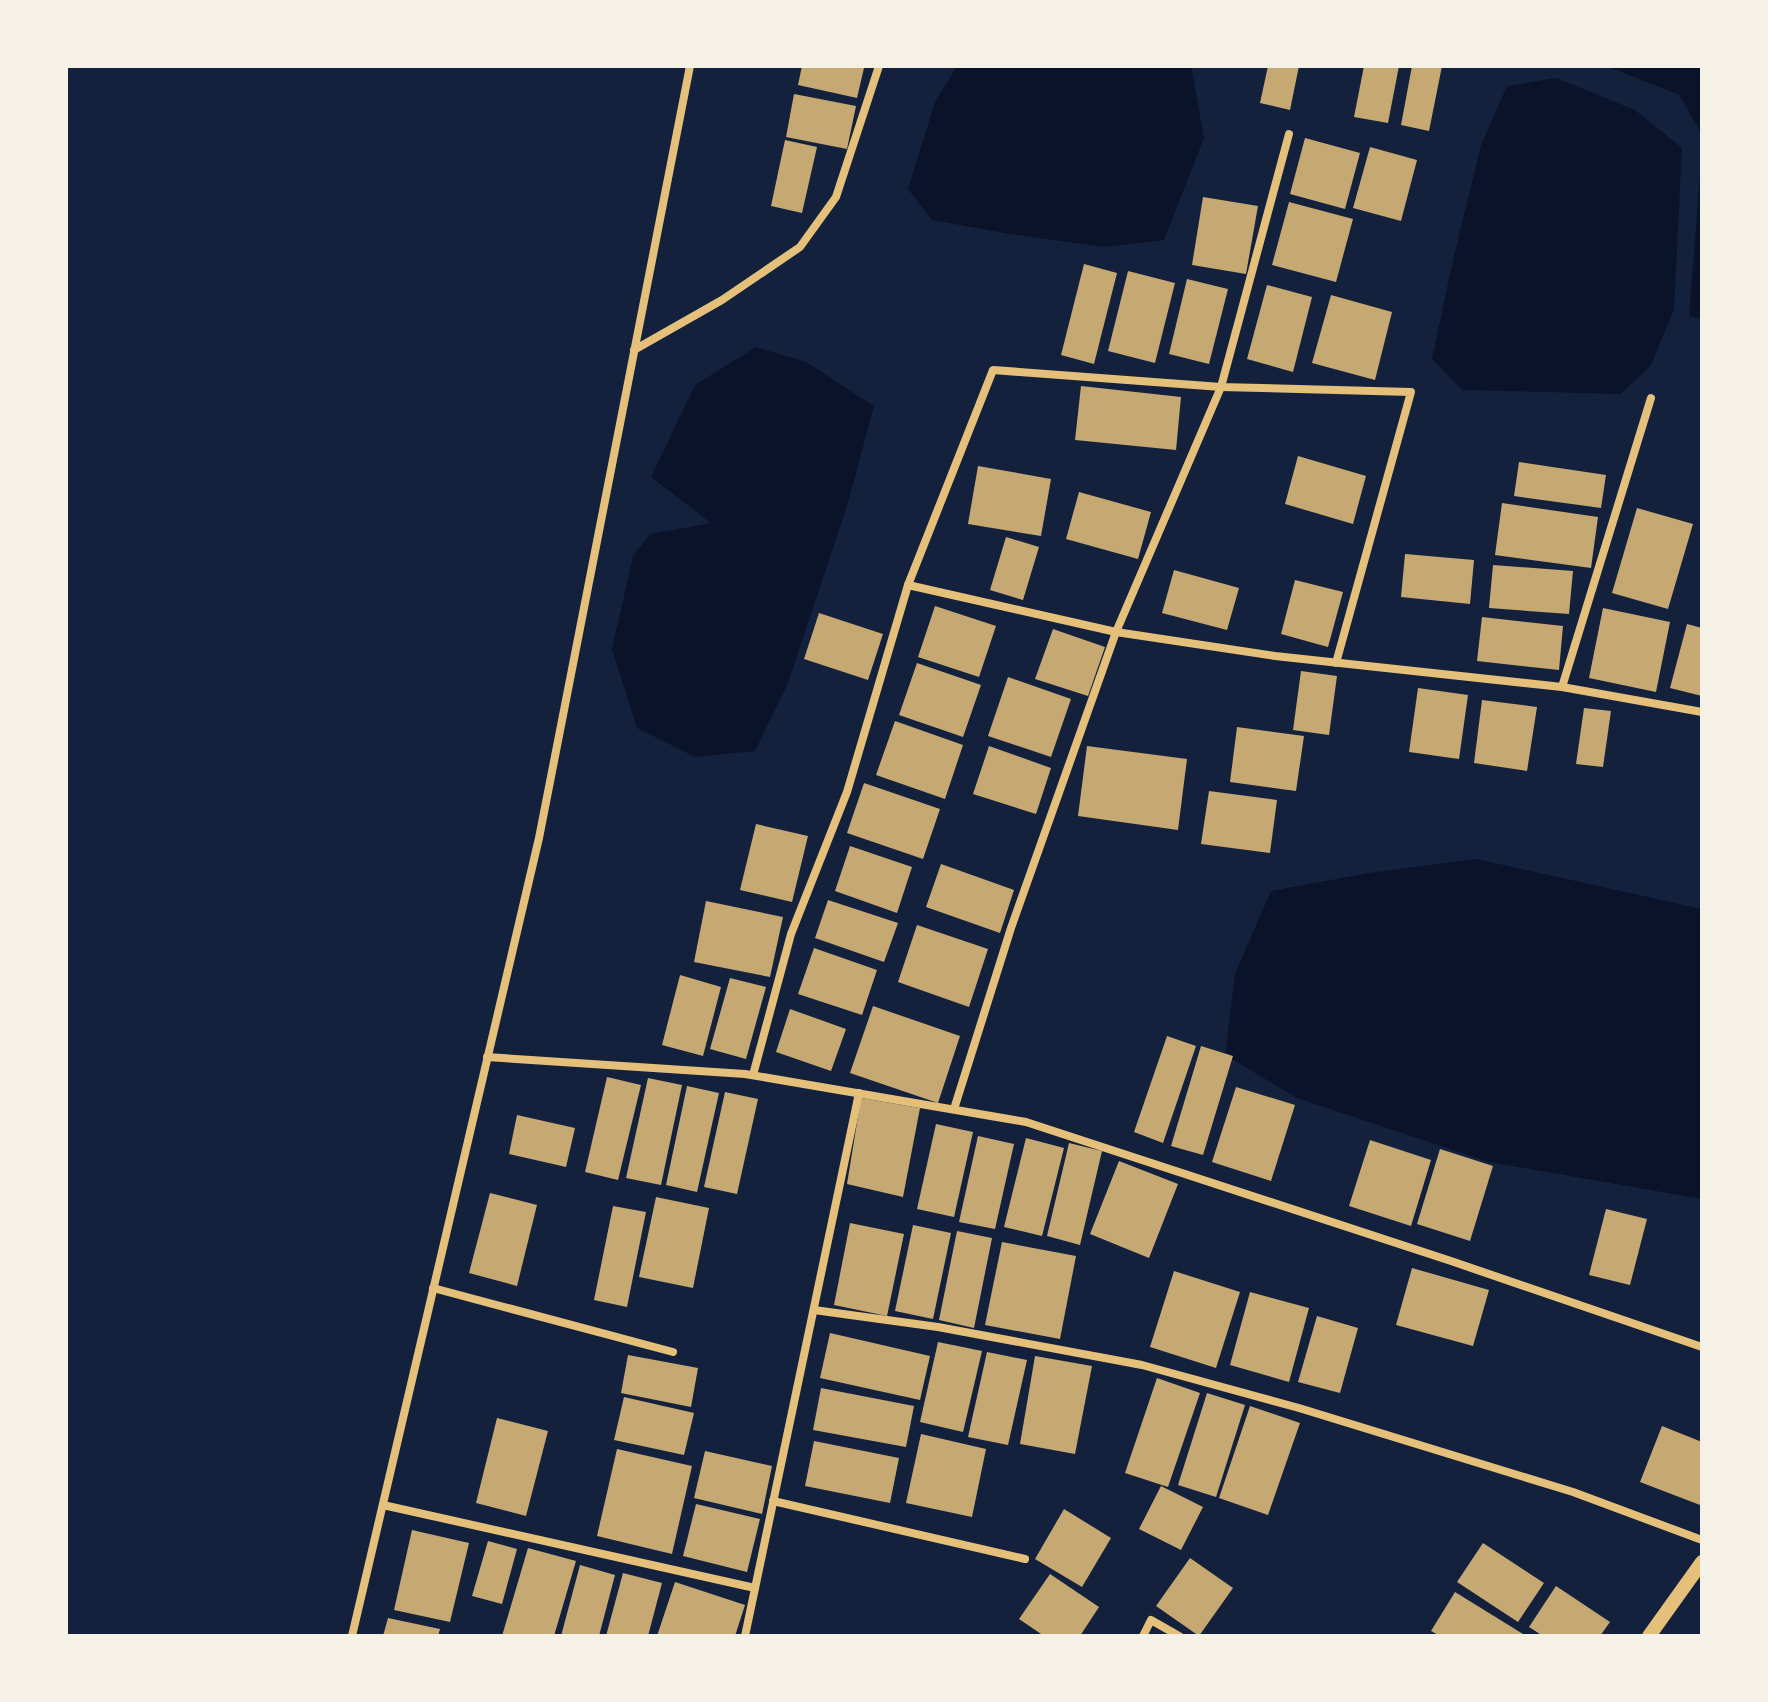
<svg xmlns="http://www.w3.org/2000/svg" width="1768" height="1702" font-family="'Fira Sans Condensed',sans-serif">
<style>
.water{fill:#0b132b}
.building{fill:#c6a872}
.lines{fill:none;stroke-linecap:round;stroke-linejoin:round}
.minor{stroke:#e5c07b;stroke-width:8}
.tertiary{stroke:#e5c07b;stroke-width:14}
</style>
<rect width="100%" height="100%" fill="#14213d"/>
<g class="water">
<polygon points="957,66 1191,66 1204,138 1164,240 1104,247 1010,234 932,220 908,189 935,102"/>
<polygon points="1606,66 1702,66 1702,135 1679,95"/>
<polygon points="1556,78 1635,110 1682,148 1674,309 1651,365 1621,394 1462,390 1432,359 1451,269 1481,145 1507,86"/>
<polygon points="1702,149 1702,319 1689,316"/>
<polygon points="756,347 806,362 874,406 847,506 788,683 755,751 695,757 637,728 612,649 633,556 650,534 711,523 651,477 695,385"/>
<polygon points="1476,859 1702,909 1702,1199 1489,1162 1297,1098 1225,1055 1235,974 1271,891 1369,873"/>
</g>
<g class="building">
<polygon points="802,66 855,66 864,68 857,98 798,85"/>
<polygon points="1268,66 1299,66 1290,110 1260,103"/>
<polygon points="1364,66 1399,66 1388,123 1354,117"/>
<polygon points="1412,66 1442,66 1429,131 1401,125"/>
<polygon points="794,94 856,106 847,149 786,137"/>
<polygon points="1305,138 1360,153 1345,209 1290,194"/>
<polygon points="785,140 817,147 802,213 771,206"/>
<polygon points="1370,147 1417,160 1401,221 1353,208"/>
<polygon points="1203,197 1258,206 1246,274 1192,265"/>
<polygon points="1289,202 1353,219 1336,282 1272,265"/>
<polygon points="1084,264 1117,273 1094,364 1061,355"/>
<polygon points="1128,271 1175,283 1155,363 1108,351"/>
<polygon points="1187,279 1228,289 1209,364 1169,354"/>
<polygon points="1267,285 1312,297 1293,372 1247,359"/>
<polygon points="1331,295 1392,312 1375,380 1312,363"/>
<polygon points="1081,386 1181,397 1176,450 1075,440"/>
<polygon points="1298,456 1366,476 1353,524 1285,504"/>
<polygon points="1519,462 1606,475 1601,508 1514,496"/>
<polygon points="978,466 1051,479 1041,536 968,524"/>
<polygon points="1079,492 1151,512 1138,559 1066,539"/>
<polygon points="1502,503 1598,517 1591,568 1495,555"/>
<polygon points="1637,508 1693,524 1668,609 1612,593"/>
<polygon points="1006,537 1039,547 1023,600 990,590"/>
<polygon points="1405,554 1474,560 1470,604 1401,597"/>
<polygon points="1493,565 1573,571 1569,614 1489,608"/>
<polygon points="1174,570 1239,588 1227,630 1162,613"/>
<polygon points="1295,580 1343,592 1328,647 1281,634"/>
<polygon points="935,606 996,626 979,677 918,657"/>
<polygon points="1603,608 1670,622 1656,692 1589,678"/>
<polygon points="819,613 883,634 868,680 804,659"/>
<polygon points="1482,617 1563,626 1559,670 1477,661"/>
<polygon points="1687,624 1702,628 1702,696 1670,688"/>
<polygon points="1053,629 1105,647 1088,696 1035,679"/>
<polygon points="917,663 981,685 963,737 899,715"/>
<polygon points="1301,671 1337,676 1329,735 1293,730"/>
<polygon points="1008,677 1071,699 1051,757 988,736"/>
<polygon points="1418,688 1468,695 1459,759 1409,752"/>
<polygon points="1482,700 1537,707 1527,771 1474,763"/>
<polygon points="1584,708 1611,711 1603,767 1576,764"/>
<polygon points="895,721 963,745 945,799 876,775"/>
<polygon points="1237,727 1304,736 1296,791 1230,782"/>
<polygon points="989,746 1051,768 1036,814 973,794"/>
<polygon points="1087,746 1187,759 1178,830 1078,816"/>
<polygon points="864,783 940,809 923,859 847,833"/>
<polygon points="1209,791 1277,800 1270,853 1201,844"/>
<polygon points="756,824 808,836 792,902 740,890"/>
<polygon points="850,846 912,867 897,913 835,891"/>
<polygon points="941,864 1014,890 1000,933 926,907"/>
<polygon points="828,900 898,923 884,962 815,938"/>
<polygon points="706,901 783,917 770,977 694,962"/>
<polygon points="917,925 988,949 969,1007 898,982"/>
<polygon points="814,948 877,970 862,1015 798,994"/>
<polygon points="680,975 721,987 703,1056 662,1045"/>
<polygon points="730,978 766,987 746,1059 710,1049"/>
<polygon points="873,1006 960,1036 938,1103 850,1073"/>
<polygon points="790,1009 846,1029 831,1071 776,1052"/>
<polygon points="1167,1036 1196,1046 1163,1143 1134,1132"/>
<polygon points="1201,1046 1233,1056 1203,1155 1171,1146"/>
<polygon points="607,1077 641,1085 618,1180 585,1172"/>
<polygon points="648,1078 682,1085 661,1185 626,1178"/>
<polygon points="687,1086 719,1093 697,1192 666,1185"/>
<polygon points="1236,1087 1295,1105 1271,1181 1212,1162"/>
<polygon points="725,1092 758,1099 737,1194 704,1187"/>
<polygon points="861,1098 920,1108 903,1197 847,1184"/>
<polygon points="517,1115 575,1128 566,1167 509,1154"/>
<polygon points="936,1124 973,1132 954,1217 917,1209"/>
<polygon points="978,1136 1014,1144 995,1229 959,1222"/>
<polygon points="1026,1138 1064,1148 1042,1236 1004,1227"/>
<polygon points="1370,1140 1431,1160 1411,1226 1349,1206"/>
<polygon points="1069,1143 1102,1151 1080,1245 1047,1236"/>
<polygon points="1440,1149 1493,1166 1470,1241 1417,1224"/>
<polygon points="1119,1161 1178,1184 1149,1258 1090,1234"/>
<polygon points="490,1193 537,1205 517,1286 469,1273"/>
<polygon points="656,1197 709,1208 693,1288 639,1277"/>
<polygon points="613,1206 646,1212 627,1307 594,1300"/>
<polygon points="1606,1209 1647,1219 1630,1285 1589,1275"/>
<polygon points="850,1223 904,1234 887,1316 834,1305"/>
<polygon points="913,1225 951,1233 933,1319 895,1311"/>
<polygon points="957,1231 992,1238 974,1328 939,1320"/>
<polygon points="1002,1242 1076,1256 1060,1339 985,1325"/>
<polygon points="1412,1268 1489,1290 1473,1346 1396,1325"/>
<polygon points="1174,1271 1240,1292 1216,1368 1150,1347"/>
<polygon points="1250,1292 1309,1308 1289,1382 1230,1365"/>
<polygon points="1317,1316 1358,1328 1340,1393 1298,1382"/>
<polygon points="830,1333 930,1356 920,1400 820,1378"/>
<polygon points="938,1342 982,1351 963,1432 920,1422"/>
<polygon points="987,1352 1027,1360 1008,1445 968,1437"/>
<polygon points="628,1355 698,1368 691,1407 621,1393"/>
<polygon points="1035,1356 1092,1366 1075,1454 1020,1444"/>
<polygon points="1157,1378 1200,1393 1168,1487 1125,1473"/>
<polygon points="821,1388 914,1406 906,1447 813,1430"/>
<polygon points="1207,1393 1245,1405 1216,1497 1178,1485"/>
<polygon points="624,1397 694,1413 684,1455 614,1440"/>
<polygon points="1250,1406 1300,1423 1268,1515 1219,1498"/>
<polygon points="497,1418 548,1431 526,1516 476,1503"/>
<polygon points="1662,1426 1702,1442 1702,1499 1700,1505 1640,1482"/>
<polygon points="921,1434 986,1449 972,1517 906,1503"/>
<polygon points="814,1441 899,1458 890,1503 805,1486"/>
<polygon points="617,1449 692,1466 672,1554 597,1536"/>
<polygon points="705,1451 772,1466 762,1514 694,1498"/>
<polygon points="1161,1486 1203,1507 1181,1550 1139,1529"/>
<polygon points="696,1504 760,1519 747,1572 683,1556"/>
<polygon points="1064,1509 1111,1538 1082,1587 1035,1559"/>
<polygon points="412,1530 469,1543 450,1622 394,1610"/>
<polygon points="488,1541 517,1549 502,1604 472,1596"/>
<polygon points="1483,1543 1544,1583 1518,1622 1457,1582"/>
<polygon points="528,1548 576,1561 554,1636 502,1636"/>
<polygon points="1190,1558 1233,1588 1199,1636 1156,1606"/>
<polygon points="580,1565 615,1575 599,1636 561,1636"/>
<polygon points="623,1573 662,1583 648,1636 606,1636"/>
<polygon points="1050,1574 1099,1607 1080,1636 1044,1636 1019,1619"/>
<polygon points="675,1582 745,1605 735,1636 657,1636"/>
<polygon points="1556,1586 1610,1622 1600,1636 1543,1636 1529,1627"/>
<polygon points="1455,1592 1523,1634 1522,1636 1440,1636 1431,1631"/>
<polygon points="388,1618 440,1629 438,1636 383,1636"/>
</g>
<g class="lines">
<g class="minor">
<polyline points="634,350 722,300 800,247 836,197 879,66"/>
<polyline points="908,585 1116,632 1275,656 1562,687 1702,712"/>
<polyline points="1562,687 1651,398"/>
<polyline points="487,1057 745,1074 1026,1122 1451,1261 1702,1347"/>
<polyline points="753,1075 791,934 847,792 908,585 993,370 1221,387 1411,392 1336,663"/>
<polyline points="954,1109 1011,928 1116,632 1221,387 1289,134"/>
<polyline points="433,1288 673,1352"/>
<polyline points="814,1310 938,1327 1142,1365 1299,1408 1573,1492 1702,1540"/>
<polyline points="773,1501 1025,1559"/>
<polyline points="383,1505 755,1588"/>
<polyline points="352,1636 539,838 690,66"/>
<polyline points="745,1636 859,1093"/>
<polyline points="1143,1636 1151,1620 1179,1636"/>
</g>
<polyline class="tertiary" points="1649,1636 1702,1562"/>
</g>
<rect width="1768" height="1702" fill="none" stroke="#f6f1e7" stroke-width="136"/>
</svg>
